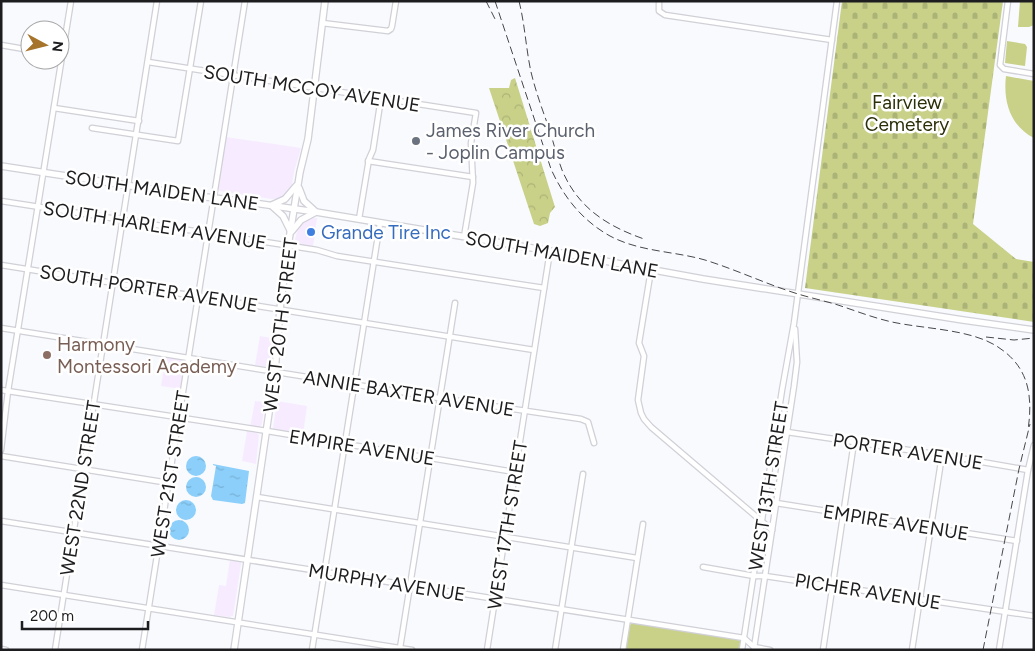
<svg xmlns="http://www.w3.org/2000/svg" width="1035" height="651" font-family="Figtree,sans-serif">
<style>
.commercial{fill:#f7ebff}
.forest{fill:url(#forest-crowns)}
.cemetery{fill:url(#cemetery-stones)}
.pitch{fill:#c9d189}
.water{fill:url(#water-ripples)}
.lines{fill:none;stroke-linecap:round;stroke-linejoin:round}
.minor-casing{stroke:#d0d0d7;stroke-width:7}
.major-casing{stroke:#d0d0d7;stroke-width:8}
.minor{stroke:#fff;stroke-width:4.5}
.major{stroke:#fff;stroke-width:5.5}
.rail{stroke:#48484b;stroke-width:1;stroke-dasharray:8 4;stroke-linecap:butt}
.worship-dot{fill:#6b7280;stroke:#fff;stroke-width:2}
.shop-dot{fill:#3f7fe0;stroke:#fff;stroke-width:2}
.education-dot{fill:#8d6e63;stroke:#fff;stroke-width:2}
.labels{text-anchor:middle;stroke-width:5;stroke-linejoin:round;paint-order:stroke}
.street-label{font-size:19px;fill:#1d1d20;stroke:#fff}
.park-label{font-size:19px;fill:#2c2f08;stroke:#fff}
.worship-label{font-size:19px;fill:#5b616d;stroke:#fff;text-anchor:start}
.shop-label{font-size:19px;fill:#366cbe;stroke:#fff;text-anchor:start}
.education-label{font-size:19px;fill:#785e54;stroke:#fff;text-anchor:start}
</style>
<defs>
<pattern id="forest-crowns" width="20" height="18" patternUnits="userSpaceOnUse" patternTransform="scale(1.25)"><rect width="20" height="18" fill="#c9d189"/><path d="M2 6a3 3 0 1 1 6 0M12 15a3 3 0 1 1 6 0" fill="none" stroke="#acb376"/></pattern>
<pattern id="cemetery-stones" width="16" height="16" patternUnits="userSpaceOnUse" patternTransform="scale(1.25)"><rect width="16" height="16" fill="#c9d189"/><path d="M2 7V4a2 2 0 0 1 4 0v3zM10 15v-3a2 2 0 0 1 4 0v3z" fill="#acb376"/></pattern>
<pattern id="water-ripples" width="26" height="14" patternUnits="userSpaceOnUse" patternTransform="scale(1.25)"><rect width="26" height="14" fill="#8bcffa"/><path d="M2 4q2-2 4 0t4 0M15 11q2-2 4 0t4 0" fill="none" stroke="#78b1d6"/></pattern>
</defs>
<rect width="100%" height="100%" fill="#f9fafe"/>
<g class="commercial">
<polygon points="226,137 301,148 294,172 292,185 290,189 284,196 277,199 271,199 220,191 218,189 219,184"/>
<polygon points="310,218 317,218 313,247 298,244 295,240 298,227 304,220"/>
<polygon points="260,336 272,338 270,364 268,367 255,365"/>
<polygon points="166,357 185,361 181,389 161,386"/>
<polygon points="255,401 265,402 262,424 260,427 258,428 250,427"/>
<polygon points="277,401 307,406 303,435 276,431 273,428"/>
<polygon points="247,431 257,433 259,435 256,464 242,461"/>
<polygon points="230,559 239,561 241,562 241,564 233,616 229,617 214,615 219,585 226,586"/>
</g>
<polygon class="forest" points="515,78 555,207 550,213 548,223 540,226 534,224 489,88 509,88 511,80"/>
<polygon class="cemetery" points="842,1 1003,1 973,224 1016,259 1034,262 1034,322 805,288"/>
<g class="pitch">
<polygon points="1020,1 1034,1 1034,25 1029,27 1018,27"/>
<polygon points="1007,41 1025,44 1027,47 1025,66 1005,63"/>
<path d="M1006,76L1034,81V138C1010,126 1003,101 1006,76Z"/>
<polygon points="634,623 739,640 741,642 740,650 626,650 630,625 631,624"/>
</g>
<g class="water">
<circle cx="196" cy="466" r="10"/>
<polygon points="213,464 249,471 245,503 242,504 213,500 211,496 216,466 213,465"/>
<circle cx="196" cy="487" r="10"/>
<circle cx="186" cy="510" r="10"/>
<circle cx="179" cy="530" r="10"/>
</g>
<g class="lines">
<g class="minor-casing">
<g id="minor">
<polyline points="659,1 659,11 665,15 832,40"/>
<polyline points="1008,1 1000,65 1004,69 1034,74"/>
<polyline points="322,23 388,31 391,29 392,26 396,1"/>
<polyline points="1,45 30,50"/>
<polyline points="148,62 476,113 471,143 473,183 464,237"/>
<polyline points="54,108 139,121"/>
<polyline points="92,128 178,141 201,1"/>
<polyline points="368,161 473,177"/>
<polyline points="1,201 317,250 337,256 544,288"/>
<polyline points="359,219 369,159 373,150 381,98"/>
<polyline points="1,265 534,350"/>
<polyline points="651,270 639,343 644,356 638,400 641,413 644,419 651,427 772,530"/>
<polyline points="1,328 439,398 581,419 588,422 594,443"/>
<polyline points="1,390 267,431 515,472"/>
<polyline points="787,432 942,455 1028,470"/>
<polyline points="1,450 8,391 71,1"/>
<polyline points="1,456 169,483"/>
<polyline points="257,497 637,558"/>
<polyline points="776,503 1017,541"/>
<polyline points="1,521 744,638 754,647 770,650"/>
<polyline points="703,567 754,576 765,576 1034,616"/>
<polyline points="1,585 412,650"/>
<polyline points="400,648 455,303"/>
<polyline points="754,648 794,386 797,362 795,329"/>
<polyline points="1,649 6,650"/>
<polyline points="55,650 157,1"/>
<polyline points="142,650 245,1"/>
<polyline points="312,650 380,223"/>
<polyline points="487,650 550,251"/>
<polyline points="555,650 583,474"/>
<polyline points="623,650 643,524"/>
<polyline points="742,650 782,390 794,323 837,1"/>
<polyline points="823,650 854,442"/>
<polyline points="912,650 942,455"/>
<polyline points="999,650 1028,470 1034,445"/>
</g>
</g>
<g class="major-casing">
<g id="major">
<polyline points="1,166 190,195 247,202 316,212 550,251 703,279 963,320 1034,330"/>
<polyline points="272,205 285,199 296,186"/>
<polyline points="272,206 283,216 290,230"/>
<polyline points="292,231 301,220 316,212 304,201 299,188"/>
<polyline points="234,650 275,372 280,309 288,246 300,172 308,139 325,1"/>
</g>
</g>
<use href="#minor" class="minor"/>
<use href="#major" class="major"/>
<g class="rail">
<polyline points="486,1 495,19"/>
<path d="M495,1L551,169C564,198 583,221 610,236C640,252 674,251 705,260C737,270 766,284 798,294C811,298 825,301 838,305C856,311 874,318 892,322C924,329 971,329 998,347C1029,367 1033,396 1028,430"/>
<path d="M519,1C525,25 526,49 531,72C536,93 544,114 551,134C554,146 558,159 562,170C578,208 607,226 644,239"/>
<polyline points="986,337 1014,340 1034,338"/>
<polyline points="983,650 1019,469 1030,424"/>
</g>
</g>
<circle class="worship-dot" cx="416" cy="141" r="5"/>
<circle class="shop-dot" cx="311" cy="232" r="5"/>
<circle class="education-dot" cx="47" cy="355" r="5"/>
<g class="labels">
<g class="street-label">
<text transform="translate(312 88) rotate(9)" y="7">SOUTH MCCOY AVENUE</text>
<text transform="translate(162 190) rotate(8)" y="7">SOUTH MAIDEN LANE</text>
<text transform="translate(155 225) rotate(9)" y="7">SOUTH HARLEM AVENUE</text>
<text transform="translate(562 254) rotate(10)" y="7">SOUTH MAIDEN LANE</text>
<text transform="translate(149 288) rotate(9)" y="7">SOUTH PORTER AVENUE</text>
<text transform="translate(280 325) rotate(-83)" y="7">WEST 20TH STREET</text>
<text transform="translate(409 393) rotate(9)" y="7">ANNIE BAXTER AVENUE</text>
<text transform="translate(362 447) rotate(9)" y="7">EMPIRE AVENUE</text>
<text transform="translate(908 451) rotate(9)" y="7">PORTER AVENUE</text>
<text transform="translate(170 474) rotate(-81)" y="7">WEST 21ST STREET</text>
<text transform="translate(768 486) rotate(-81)" y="7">WEST 13TH STREET</text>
<text transform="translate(80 488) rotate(-81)" y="7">WEST 22ND STREET</text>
<text transform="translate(896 522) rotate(9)" y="7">EMPIRE AVENUE</text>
<text transform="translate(507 525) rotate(-81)" y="7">WEST 17TH STREET</text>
<text transform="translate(387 582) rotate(9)" y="7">MURPHY AVENUE</text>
<text transform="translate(868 591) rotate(9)" y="7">PICHER AVENUE</text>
</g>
<g class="park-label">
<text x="907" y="109">Fairview<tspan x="907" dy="22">Cemetery</tspan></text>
</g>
<g class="worship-label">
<text x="426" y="137">James River Church<tspan x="426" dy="22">- Joplin Campus</tspan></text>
</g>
<g class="shop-label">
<text x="321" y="239">Grande Tire Inc</text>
</g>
<g class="education-label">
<text x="57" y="351">Harmony<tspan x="57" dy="22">Montessori Academy</tspan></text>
</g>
</g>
<rect width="1035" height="651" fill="none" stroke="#1d1d20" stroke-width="5"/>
<g transform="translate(45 45) rotate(97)"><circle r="24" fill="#ffffff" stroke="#a5a5a6"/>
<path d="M0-4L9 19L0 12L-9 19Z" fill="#a6742a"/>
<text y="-8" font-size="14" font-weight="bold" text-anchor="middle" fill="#1d1d20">N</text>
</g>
<path d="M22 621v8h126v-8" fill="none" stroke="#1d1d20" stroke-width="2.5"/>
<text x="30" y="621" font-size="15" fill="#1d1d20" stroke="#ffffff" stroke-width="4" paint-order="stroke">200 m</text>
</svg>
